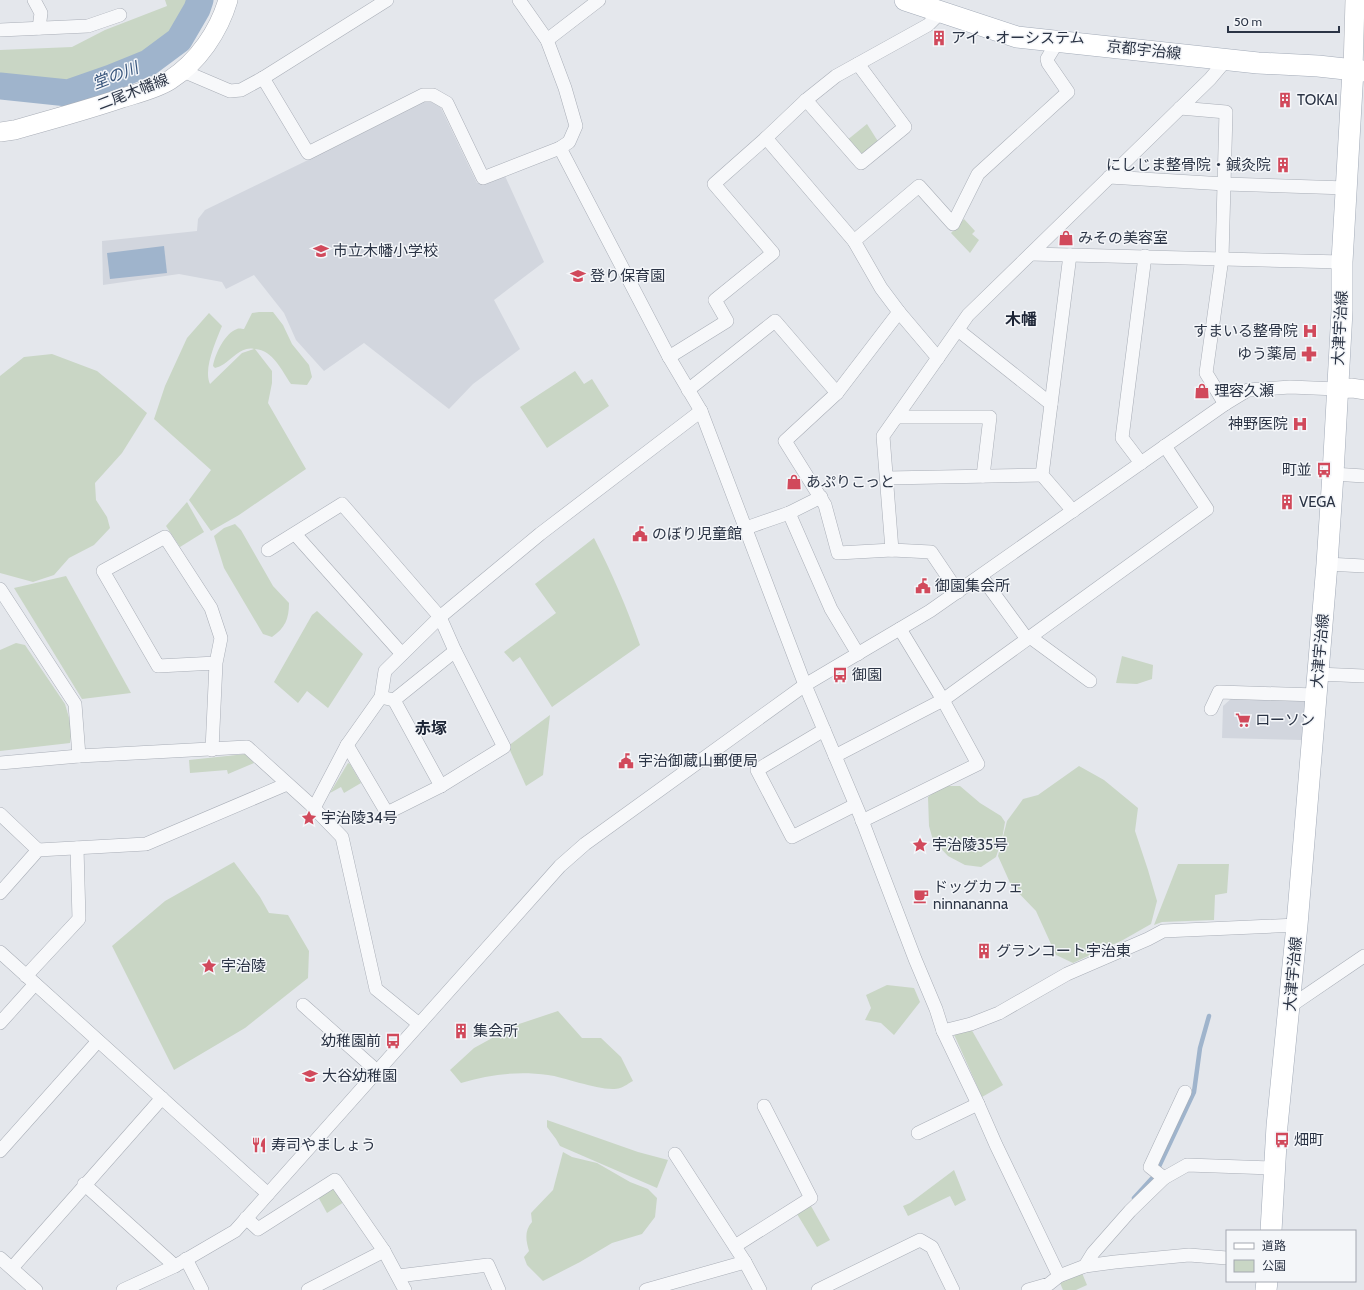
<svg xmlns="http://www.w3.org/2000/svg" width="1364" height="1290" font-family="Cabin,'Noto Sans JP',sans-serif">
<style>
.built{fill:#d2d6de}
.green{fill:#c9d6c5}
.water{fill:#9fb4cc}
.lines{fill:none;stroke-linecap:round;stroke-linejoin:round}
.stream{stroke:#9fb4cc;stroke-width:4.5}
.river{stroke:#9fb4cc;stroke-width:27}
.street-casing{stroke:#a9aeb7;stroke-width:14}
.secondary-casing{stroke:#a9aeb7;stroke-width:20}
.primary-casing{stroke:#a3abb8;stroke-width:22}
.street{stroke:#f7f8fa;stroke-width:13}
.secondary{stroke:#fff;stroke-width:19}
.primary{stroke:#fff;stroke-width:21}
.labels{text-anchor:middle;stroke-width:3;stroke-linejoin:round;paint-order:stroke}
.poi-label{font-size:15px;fill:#2b3445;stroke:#f4f6f9;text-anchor:start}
.street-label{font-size:15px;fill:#2b3445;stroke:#f4f6f9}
.water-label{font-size:16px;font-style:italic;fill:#34527a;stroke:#f4f6f9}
.neighbourhood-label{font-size:16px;font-weight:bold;fill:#1d2536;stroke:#f4f6f9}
</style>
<rect width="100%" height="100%" fill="#e4e7ec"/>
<g class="built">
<polygon points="426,100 439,104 477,183 505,176 544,262 494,300 520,349 473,384 449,409 364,343 324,371 296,340 284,313 254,275 226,289 222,282 179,274 103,285 102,241 197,231 198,219 205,210 304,162"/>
<polygon points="1233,697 1305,700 1302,740 1222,738 1223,706"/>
</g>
<g class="green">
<polygon points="165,0 191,0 189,8 173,36 144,57 66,85 0,80 0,50 72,47 105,30 167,6"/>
<polygon points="867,124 879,143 865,156 858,155 846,141"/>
<polygon points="964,219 975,231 972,234 979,240 970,253 951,233"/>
<path d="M259,312H273L283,325L292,344L309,365L312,377L307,385L291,384C282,371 273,350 255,349L272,371V383L268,403L306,469L239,515L211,531L189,500L211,470L154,419L165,386L187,338L209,313L222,326C216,341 203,369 210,384L242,353L254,349C242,346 233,358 224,364C221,366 218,367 215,368L213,366C215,354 225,333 237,329C239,328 242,329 244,329L252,313Z"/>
<polygon points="52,354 97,371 125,394 147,413 122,453 95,483 96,500 107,517 110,528 94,545 69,558 54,575 33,582 0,573 0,376 24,357"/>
<polygon points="575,371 584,384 592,379 609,406 547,448 520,407"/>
<polygon points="187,502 204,532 180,547 166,526"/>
<path d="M235,524L241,530L273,586L289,603C289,619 285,628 272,637L263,634L224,568L214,536L224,528Z"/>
<path d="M594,538C612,573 627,608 640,645L552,707L520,657L513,662L504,652L556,613L535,584Z"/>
<polygon points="66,576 131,693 82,699 14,588"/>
<polygon points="317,611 363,654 328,708 307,691 298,703 274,682 312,615"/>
<polygon points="16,643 25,645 65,704 72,728 70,743 0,751 0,650"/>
<polygon points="1122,656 1153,665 1152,679 1137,684 1116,683"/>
<polygon points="550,715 543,775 526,786 508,746"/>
<polygon points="246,754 254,763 228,774 227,770 190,773 189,760"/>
<polygon points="348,763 350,764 361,783 344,793 341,787 330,793"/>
<polygon points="1079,766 1104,780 1138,808 1135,831 1148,870 1157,901 1151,924 1123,940 1073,963 1056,955 1036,911 1011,885 998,856 1007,821 1023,799 1038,795"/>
<polygon points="943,786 960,786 980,803 1001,816 1005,822 1002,839 996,857 981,867 965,865 948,856 933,840 929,826 928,797"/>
<polygon points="234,862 260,897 269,913 288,915 309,951 308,978 245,1028 174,1070 112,946 165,901"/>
<polygon points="1178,864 1229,864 1227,893 1215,895 1214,920 1162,922 1154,925"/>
<polygon points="887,985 914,988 920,1002 894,1035 881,1023 865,1020 871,1008 866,995"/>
<path d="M558,1011L582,1038H601L621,1057L633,1081C629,1083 624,1087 620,1088C604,1093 565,1077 548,1075C519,1071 489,1074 461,1083L450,1070L474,1048L516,1025Z"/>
<polygon points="970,1027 1003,1085 982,1097 952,1030"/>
<polygon points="547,1120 638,1152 668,1160 657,1188 560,1146 556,1139 547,1127"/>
<path d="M563,1152L572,1157L597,1163L630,1182L648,1189L657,1198L655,1217L642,1234L612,1243L580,1262L543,1281L527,1265L524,1257L529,1251C526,1241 524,1231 532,1222L531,1213L553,1190Z"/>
<polygon points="954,1170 966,1200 955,1206 950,1196 908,1216 903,1206 910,1203"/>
<polygon points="332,1186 344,1202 327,1213 317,1195"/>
<polygon points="811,1206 830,1240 817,1247 797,1214"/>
<polygon points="1082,1273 1087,1285 1076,1290 1063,1290 1060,1283"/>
</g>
<polygon class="water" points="164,246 167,273 110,279 107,253"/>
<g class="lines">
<polyline class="stream" points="1134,1198 1155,1175 1194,1092 1200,1048 1209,1016"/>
<polyline class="river" points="0,86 68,93 111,78 148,63 179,40 197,9 200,0"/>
<g class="street-casing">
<g id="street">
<polyline points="34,0 41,13 39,28"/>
<polyline points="0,30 88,26 120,15"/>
<polyline points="547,40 599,0"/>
<polyline points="183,71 230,91 241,90 263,78 387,0"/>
<polyline points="263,78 308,153 423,95 433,95 447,103 483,178 560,148 569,142 576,126 565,88 547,40 519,0"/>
<polyline points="806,100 861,163 905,127 858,64"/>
<polyline points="1180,108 1226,112 1222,258 1206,373 1225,404"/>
<polyline points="766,138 854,241 881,288 899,312 938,358"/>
<polyline points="560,148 669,357 701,411 805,685 860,815 915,959 936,1009 943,1031 978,1104 996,1145 1059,1276"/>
<polyline points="1109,177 1225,184 1347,188"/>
<polyline points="854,241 919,186 953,224 978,174 1068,92 1048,63 1047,59 1058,41"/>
<polyline points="1031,254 1342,262"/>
<polyline points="1070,255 1042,475 1073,511"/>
<polyline points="899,312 837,393 785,441 825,505 838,553 892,550 931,552 958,592"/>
<polyline points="958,330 1051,404"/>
<polyline points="669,357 727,321 715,300 773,253 714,184 766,138 806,100 836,76 928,25 941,12"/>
<polyline points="688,390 775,321 837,393"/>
<polyline points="897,417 990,417 983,476"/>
<polyline points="1141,463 1122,438 1145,256"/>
<polyline points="1333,474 1364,476"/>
<polyline points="887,478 1042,475"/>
<polyline points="789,513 831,609 858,654"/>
<polyline points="746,528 789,513 821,497"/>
<polyline points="295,534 402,654"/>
<polyline points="268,550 342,504 440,617 455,651 504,747 441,786 387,813 347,745"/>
<polyline points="892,550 883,436 968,315 1210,79 1226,60"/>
<polyline points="1327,564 1364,566"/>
<polyline points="981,576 1027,639"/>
<polyline points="0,589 75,704 79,756"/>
<polyline points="900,629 943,700 1207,509 1165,446"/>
<polyline points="1030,637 1090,681"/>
<polyline points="1318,674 1364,676"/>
<polyline points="385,698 394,700 455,651"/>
<polyline points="394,700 441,786"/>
<polyline points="1211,709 1219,692 1316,695"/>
<polyline points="824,730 757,770 792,837 855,805"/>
<polyline points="212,750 216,663 221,638 211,608 165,537 103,571 158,666 216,663"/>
<polyline points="835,756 943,700 978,764 862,821"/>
<polyline points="0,763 79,756 247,747 310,804 342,837 376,989 419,1024"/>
<polyline points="314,808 347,745 381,697 385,671 440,617 540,534 701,411"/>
<polyline points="0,814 38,850"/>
<polyline points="0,893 38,850 146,844 287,784"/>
<polyline points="0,952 268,1194"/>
<polyline points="26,976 79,919 77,848"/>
<polyline points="303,1005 377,1071"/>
<polyline points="1289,1007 1364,956"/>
<polyline points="0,1023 35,984"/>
<polyline points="943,1031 971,1024 999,1013 1067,974 1148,939 1163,931 1297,925"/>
<polyline points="918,1133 978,1104"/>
<polyline points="0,1151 98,1041"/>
<polyline points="675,1154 745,1262 760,1290"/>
<polyline points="1164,1178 1150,1167 1185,1092"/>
<polyline points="84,1184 175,1266"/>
<polyline points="246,1218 258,1229 335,1180 384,1251 405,1290"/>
<polyline points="735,1246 811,1198 764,1106"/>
<polyline points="0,1258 36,1290"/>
<polyline points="186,1259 202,1290"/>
<polyline points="1085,1266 1093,1253 1130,1211 1164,1178 1187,1165 1275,1168"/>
<polyline points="12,1268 162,1098"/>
<polyline points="398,1276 488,1265 499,1290"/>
<polyline points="123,1290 175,1266 235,1231 560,866 585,844 805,685 930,611 1225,404 1248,390 1290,387 1337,389"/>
<polyline points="308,1290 384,1251"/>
<polyline points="646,1290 745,1262"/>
<polyline points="818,1290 920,1240 932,1247 953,1290"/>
<polyline points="1028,1290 1049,1284 1059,1276 1085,1266 1115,1262 1189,1255 1227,1258"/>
</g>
</g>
<g class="secondary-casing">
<g id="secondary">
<polyline points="1353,70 1355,0"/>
<path d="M0,132L14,130C50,120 87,110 122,98C138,93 156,89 170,80C198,62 219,31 228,0"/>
<polyline points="1337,389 1352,388 1364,390"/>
</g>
</g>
<g class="primary-casing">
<g id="primary">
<polyline points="905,0 1017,37 1258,63 1318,66 1364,71"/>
<polyline points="1271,1231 1277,1126 1297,925 1327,564 1333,474 1342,311 1342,262 1353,70"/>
<polyline points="1266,1290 1267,1281"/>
</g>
</g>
<use href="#street" class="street"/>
<use href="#secondary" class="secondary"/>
<use href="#primary" class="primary"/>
</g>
<defs>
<g id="building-bare" transform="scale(1.2)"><path d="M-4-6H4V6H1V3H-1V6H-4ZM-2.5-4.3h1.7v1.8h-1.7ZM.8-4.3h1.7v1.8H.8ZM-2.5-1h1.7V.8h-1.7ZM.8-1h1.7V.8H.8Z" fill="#d1495b" stroke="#f4f6f9" stroke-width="2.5" paint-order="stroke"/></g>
<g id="shop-bare" transform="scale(1.2)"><path d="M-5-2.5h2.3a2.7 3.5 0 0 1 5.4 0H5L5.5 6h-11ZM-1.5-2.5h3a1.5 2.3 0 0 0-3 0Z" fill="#d1495b" stroke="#f4f6f9" stroke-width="2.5" paint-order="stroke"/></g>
<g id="school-bare" transform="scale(1.2)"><path d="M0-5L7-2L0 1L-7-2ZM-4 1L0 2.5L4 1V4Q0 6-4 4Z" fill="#d1495b" stroke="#f4f6f9" stroke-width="2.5" paint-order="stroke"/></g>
<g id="hospital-bare" transform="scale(1.2)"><path d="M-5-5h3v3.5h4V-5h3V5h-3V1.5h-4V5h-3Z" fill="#d1495b" stroke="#f4f6f9" stroke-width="2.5" paint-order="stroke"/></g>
<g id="pharmacy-bare" transform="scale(1.2)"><path d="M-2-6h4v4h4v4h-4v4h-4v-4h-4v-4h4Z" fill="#d1495b" stroke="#f4f6f9" stroke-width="2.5" paint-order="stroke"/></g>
<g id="bus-bare" transform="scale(1.2)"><path d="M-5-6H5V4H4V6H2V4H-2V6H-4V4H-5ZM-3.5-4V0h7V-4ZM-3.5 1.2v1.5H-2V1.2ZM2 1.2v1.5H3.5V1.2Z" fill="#d1495b" stroke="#f4f6f9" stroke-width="2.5" paint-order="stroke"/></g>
<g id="civic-bare" transform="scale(1.2)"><path d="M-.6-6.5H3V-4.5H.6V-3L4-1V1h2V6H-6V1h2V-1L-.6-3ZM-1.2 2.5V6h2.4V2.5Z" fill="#d1495b" stroke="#f4f6f9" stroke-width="2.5" paint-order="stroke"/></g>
<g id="supermarket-bare" transform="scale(1.2)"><path d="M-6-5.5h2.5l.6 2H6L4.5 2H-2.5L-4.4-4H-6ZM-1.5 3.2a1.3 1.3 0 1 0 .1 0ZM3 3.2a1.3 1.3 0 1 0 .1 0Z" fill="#d1495b" stroke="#f4f6f9" stroke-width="2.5" paint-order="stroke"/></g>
<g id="sight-bare" transform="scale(1.2)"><path d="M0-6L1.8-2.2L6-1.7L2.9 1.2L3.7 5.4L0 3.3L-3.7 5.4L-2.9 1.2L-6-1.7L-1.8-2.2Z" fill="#d1495b" stroke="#f4f6f9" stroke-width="2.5" paint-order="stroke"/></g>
<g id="cafe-bare" transform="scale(1.2)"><path d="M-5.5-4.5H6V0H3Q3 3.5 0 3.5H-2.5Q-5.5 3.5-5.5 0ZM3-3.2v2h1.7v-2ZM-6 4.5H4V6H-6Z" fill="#d1495b" stroke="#f4f6f9" stroke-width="2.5" paint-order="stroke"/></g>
<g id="restaurant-bare" transform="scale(1.2)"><path d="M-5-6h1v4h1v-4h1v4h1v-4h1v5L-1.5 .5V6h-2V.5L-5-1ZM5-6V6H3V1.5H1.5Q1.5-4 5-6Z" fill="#d1495b" stroke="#f4f6f9" stroke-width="2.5" paint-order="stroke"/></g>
</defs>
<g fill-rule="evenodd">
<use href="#building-bare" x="939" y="38"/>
<use href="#building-bare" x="1285" y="100"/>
<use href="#building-bare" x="1283" y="165"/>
<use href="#shop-bare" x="1066" y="238"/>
<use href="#school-bare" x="321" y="251"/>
<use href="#school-bare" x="578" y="276"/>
<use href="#hospital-bare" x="1310" y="331"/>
<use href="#pharmacy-bare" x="1309" y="354"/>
<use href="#shop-bare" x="1202" y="391"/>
<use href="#hospital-bare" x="1300" y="424"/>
<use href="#bus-bare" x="1324" y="470"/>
<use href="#shop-bare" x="794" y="482"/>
<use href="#building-bare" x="1287" y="502"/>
<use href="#civic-bare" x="640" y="534"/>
<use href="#civic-bare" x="923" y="586"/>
<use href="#bus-bare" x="840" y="675"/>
<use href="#supermarket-bare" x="1243" y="720"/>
<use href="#civic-bare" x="626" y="761"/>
<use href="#sight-bare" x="309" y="818"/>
<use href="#sight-bare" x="920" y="845"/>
<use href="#cafe-bare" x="921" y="896"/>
<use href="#building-bare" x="984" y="951"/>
<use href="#sight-bare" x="209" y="966"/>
<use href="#building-bare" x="461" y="1031"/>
<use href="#bus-bare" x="393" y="1041"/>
<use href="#school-bare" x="310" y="1076"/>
<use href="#bus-bare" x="1282" y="1140"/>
<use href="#restaurant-bare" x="259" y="1145"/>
</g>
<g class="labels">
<g class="poi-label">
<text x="951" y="43">アイ・オーシステム</text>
<text x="1297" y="105">TOKAI</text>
<text x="1271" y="170" text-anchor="end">にしじま整骨院・鍼灸院</text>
<text x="1078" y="243">みその美容室</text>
<text x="333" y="256">市立木幡小学校</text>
<text x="590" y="281">登り保育園</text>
<text x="1298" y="336" text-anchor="end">すまいる整骨院</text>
<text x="1297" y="359" text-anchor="end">ゆう薬局</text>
<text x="1214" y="396">理容久瀬</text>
<text x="1288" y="429" text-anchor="end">神野医院</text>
<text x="1312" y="475" text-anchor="end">町並</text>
<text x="806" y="487">あぷりこっと</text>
<text x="1299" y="507">VEGA</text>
<text x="652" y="539">のぼり児童館</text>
<text x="935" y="591">御園集会所</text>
<text x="852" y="680">御園</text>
<text x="1255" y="725">ローソン</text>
<text x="638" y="766">宇治御蔵山郵便局</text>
<text x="321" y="823">宇治陵34号</text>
<text x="932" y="850">宇治陵35号</text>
<text x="933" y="892">ドッグカフェ<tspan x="933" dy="17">ninnananna</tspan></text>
<text x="996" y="956">グランコート宇治東</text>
<text x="221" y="971">宇治陵</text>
<text x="473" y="1036">集会所</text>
<text x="381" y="1046" text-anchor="end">幼稚園前</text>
<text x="322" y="1081">大谷幼稚園</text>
<text x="1294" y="1145">畑町</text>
<text x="271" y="1150">寿司やましょう</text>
</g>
<g class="street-label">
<text transform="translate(1144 50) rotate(6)" y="5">京都宇治線</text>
<text transform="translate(133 92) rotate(-21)" y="5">二尾木幡線</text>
<text transform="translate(1340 328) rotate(-87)" y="5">大津宇治線</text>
<text transform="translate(1320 651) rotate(-85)" y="5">大津宇治線</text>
<text transform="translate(1293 974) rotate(-85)" y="5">大津宇治線</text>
</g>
<g class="water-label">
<text transform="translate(115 75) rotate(-21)" y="6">堂の川</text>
</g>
<g class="neighbourhood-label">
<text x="1021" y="325">木幡</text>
<text x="431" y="734">赤塚</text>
</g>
</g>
<rect x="1226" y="1230" width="130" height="52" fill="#f4f6f9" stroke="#a4a8b1"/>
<rect x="1234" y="1243" width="20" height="6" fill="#ffffff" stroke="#a4a8b1"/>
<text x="1262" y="1250" font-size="12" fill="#2b3445">道路</text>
<rect x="1234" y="1260" width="20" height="12" fill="#c9d6c5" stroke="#a4a8b1"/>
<text x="1262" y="1270" font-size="12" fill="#2b3445">公園</text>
<path d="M1228 26v6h111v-6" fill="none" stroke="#2b3445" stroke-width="2"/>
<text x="1234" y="26" font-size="12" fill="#2b3445" stroke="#f4f6f9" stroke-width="3" paint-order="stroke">50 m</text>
</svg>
